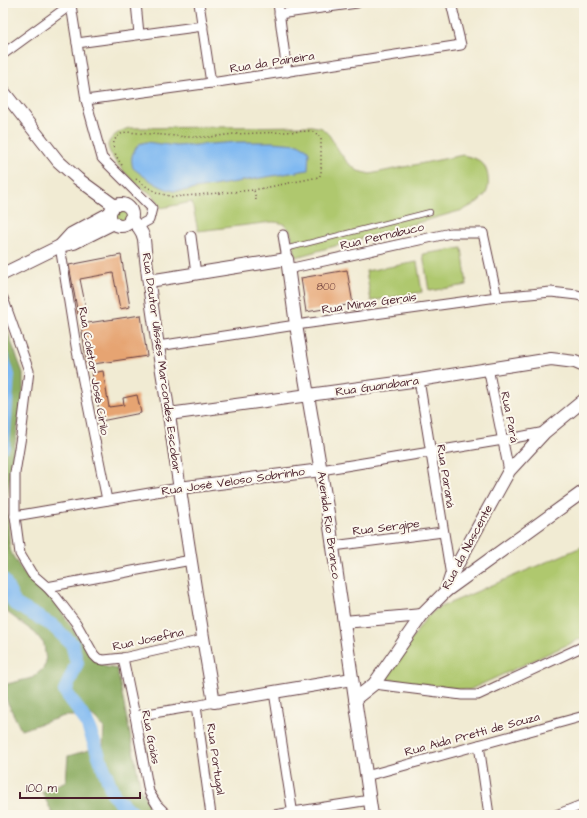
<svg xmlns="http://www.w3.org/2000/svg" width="587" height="818" font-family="'Architects Daughter',sans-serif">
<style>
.green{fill:#afc86e;stroke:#7c744c}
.forest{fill:#8bac61;stroke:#6a6646}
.water{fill:#80b9f1;stroke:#656c8e}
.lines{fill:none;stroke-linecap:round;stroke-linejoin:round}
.river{stroke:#80b9f1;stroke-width:14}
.building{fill:#e6a472}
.service-casing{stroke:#633e44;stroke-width:6}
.minor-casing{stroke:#633e44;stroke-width:11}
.tertiary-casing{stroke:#633e44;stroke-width:14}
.path{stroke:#633e44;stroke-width:1.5;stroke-dasharray:1 3;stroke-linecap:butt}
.service{stroke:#fff;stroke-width:4.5}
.minor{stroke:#fff;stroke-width:9}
.tertiary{stroke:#fff;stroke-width:12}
.labels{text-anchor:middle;stroke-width:4;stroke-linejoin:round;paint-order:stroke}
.number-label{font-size:10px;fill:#71403d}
.street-label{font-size:12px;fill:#4a1f2b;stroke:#fbf7ec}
</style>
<rect width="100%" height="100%" fill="#fbf7ec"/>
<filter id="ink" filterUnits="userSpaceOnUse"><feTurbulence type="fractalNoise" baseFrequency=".025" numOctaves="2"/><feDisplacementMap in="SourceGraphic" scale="8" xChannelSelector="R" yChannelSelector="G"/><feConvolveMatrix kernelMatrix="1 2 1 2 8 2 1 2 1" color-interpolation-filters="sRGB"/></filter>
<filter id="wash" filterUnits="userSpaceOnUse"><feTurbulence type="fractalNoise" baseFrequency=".012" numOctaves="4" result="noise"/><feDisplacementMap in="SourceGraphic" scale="16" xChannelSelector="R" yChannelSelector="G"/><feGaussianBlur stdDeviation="0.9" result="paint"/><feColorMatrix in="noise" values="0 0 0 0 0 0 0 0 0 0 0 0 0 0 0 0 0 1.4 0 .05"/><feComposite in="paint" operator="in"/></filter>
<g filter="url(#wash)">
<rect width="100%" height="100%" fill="#f1ebd3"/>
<g class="green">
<path d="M312,126L322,128L329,135L341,154L347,162L358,171L370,174L463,155C469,157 478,158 483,164C489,171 491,189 484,196C478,203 471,206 463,210L296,257C294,249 293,232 287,227C284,223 277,222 272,222L198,231L192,202L161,208C160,205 158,202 157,200C152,193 143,189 137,184C129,178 108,156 108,145C109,137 122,130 129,128Z"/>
<circle cx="121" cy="214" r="7"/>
<polygon points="462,248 467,285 429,291 423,254"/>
<polygon points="417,262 422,292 371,301 366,271"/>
<polygon points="584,546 584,637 469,690 385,679 426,618 436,609"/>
</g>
<polygon class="forest" points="3,320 23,373 23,398 15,444 7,498 9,544 11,553 24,574 55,602 92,658 106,667 117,669 141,790 152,809 159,815 53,815 42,792 66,781 68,756 103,746 104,727 92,716 64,716 21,730 3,693 3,685 32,678 43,669 46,662 44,644 35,633 7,612 3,603"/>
<path class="water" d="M146,142L176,146L197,145L238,142H272L298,144L307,149L309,152L308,170L183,191C180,191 176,191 173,191C159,188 143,176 133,168C130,157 132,153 139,144Z"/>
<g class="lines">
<g class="river">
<polyline points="3,359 8,375 3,446"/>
<polyline points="3,580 15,604 52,625 72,644 77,663 65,691 86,721 114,796 135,815"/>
</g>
</g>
<g id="blocks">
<g class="building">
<polygon points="121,255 130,307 120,309 113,273 80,279 87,313 78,314 69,265"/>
<polygon points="347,270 353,304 306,312 301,278"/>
<polygon points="141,315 147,356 87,365 81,324"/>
<polygon points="103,371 109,407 124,405 123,398 137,395 141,413 101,421 92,373"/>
</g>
</g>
</g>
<g filter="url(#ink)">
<use href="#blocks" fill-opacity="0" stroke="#633e44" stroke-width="1"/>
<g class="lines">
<g class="service-casing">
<polyline id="service" points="285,249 430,212"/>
</g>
<g class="minor-casing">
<g id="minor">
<polyline points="136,3 139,34"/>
<polyline points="199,3 211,83"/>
<polyline points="278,3 287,72"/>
<polyline points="71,5 86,100 102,158 152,208 149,220 138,226"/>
<polyline points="279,14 357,3"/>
<polyline points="77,43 203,26"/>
<polyline points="3,54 73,3"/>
<polyline points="86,100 211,83 461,45 451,3"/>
<polyline points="283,235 287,259"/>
<polyline points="191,236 196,274"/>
<polyline points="60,246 76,346 107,500"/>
<polyline points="288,269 451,233 483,233 497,297"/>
<polyline points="3,298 29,371 21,436 15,473 15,516 20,554 32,574 47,587 56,597 76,623 94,655 98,659 104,660 123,658 203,640"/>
<polyline points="158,346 296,325 497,297 551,292 577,295 584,297"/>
<polyline points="488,368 509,471"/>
<polyline points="419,380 451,576"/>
<polyline points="321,470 503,440 545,432"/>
<polyline points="15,516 179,488"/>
<polyline points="333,546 443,532"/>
<polyline points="47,587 191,560"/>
<polyline points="123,658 135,716 149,792 157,805 167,815"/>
<polyline points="374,684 462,695 478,695 584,646"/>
<polyline points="274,692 293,815"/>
<polyline points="196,706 211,815"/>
<polyline points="135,716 196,706 214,702"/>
<polyline points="479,745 489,815"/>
<polyline points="366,776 584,716"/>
<polyline points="274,815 370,800"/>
<polyline points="556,815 584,804"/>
</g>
</g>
<g class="tertiary-casing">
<g id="tertiary">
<polyline points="3,91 58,161 78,179 115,206"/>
<circle cx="121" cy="215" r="11"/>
<path d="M130,219C137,225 142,230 144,239C149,298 160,357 169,415C183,511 197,606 214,702L352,679"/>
<polyline points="60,246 74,243 114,223"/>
<polyline points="3,274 60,246 71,234 110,213"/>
<polyline points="149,281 287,259 296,325 328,513 372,815"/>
<polyline points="169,414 419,380 551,359 575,362 584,366"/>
<polyline points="179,488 321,470"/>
<polyline points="446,591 584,491"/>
<polyline points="344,622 422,615"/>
<polyline points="355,699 374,684 422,615 446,591 451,576 509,471 545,432 584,400"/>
</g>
</g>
<g class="path">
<path d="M122,165C113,153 107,138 126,132L188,137H210L234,134L309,131C315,132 319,134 321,140V174L319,177L254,190"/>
<polyline points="136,179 147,187 158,193 173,197 254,190 256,200"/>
</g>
<use href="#service" class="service"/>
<use href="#minor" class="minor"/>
<use href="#tertiary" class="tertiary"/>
</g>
</g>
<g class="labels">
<g class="number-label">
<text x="326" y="290">800</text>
</g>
<g class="street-label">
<text transform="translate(272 62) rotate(-9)" y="4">Rua da Paineira</text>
<text transform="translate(382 236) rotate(-13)" y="4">Rua Pernabuco</text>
<text transform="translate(369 303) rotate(-8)" y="4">Rua Minas Gerais</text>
<text transform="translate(162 363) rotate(82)" y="4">Rua Doutor Ulisses Marcondes Escobar</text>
<text transform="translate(94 371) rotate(80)" y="4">Rua Coletor José Cirilo</text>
<text transform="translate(377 386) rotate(-8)" y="4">Rua Guanabara</text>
<text transform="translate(510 417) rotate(79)" y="4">Rua Pará</text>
<text transform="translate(446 476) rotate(81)" y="4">Rua Paraná</text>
<text transform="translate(233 481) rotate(-8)" y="4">Rua José Veloso Sobrinho</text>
<text transform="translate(329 525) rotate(82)" y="4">Avenida Rio Branco</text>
<text transform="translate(386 527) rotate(-7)" y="4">Rua Sergipe</text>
<text transform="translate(467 547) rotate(-62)" y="4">Rua da Nascente</text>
<text transform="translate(148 639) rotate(-12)" y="4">Rua Josefina</text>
<text transform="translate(472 734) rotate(-15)" y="4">Rua Aida Pretti de Souza</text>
<text transform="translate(151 737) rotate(79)" y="4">Rua Goiás</text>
<text transform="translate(216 759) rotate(82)" y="4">Rua Portugal</text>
</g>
</g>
<rect width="587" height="818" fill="none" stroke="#fbf7ec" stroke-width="16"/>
<path d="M20 792v6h120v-6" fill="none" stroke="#4a1f2b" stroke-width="2"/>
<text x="26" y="792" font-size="12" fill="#4a1f2b" stroke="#fbf7ec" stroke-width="3" paint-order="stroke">100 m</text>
</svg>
